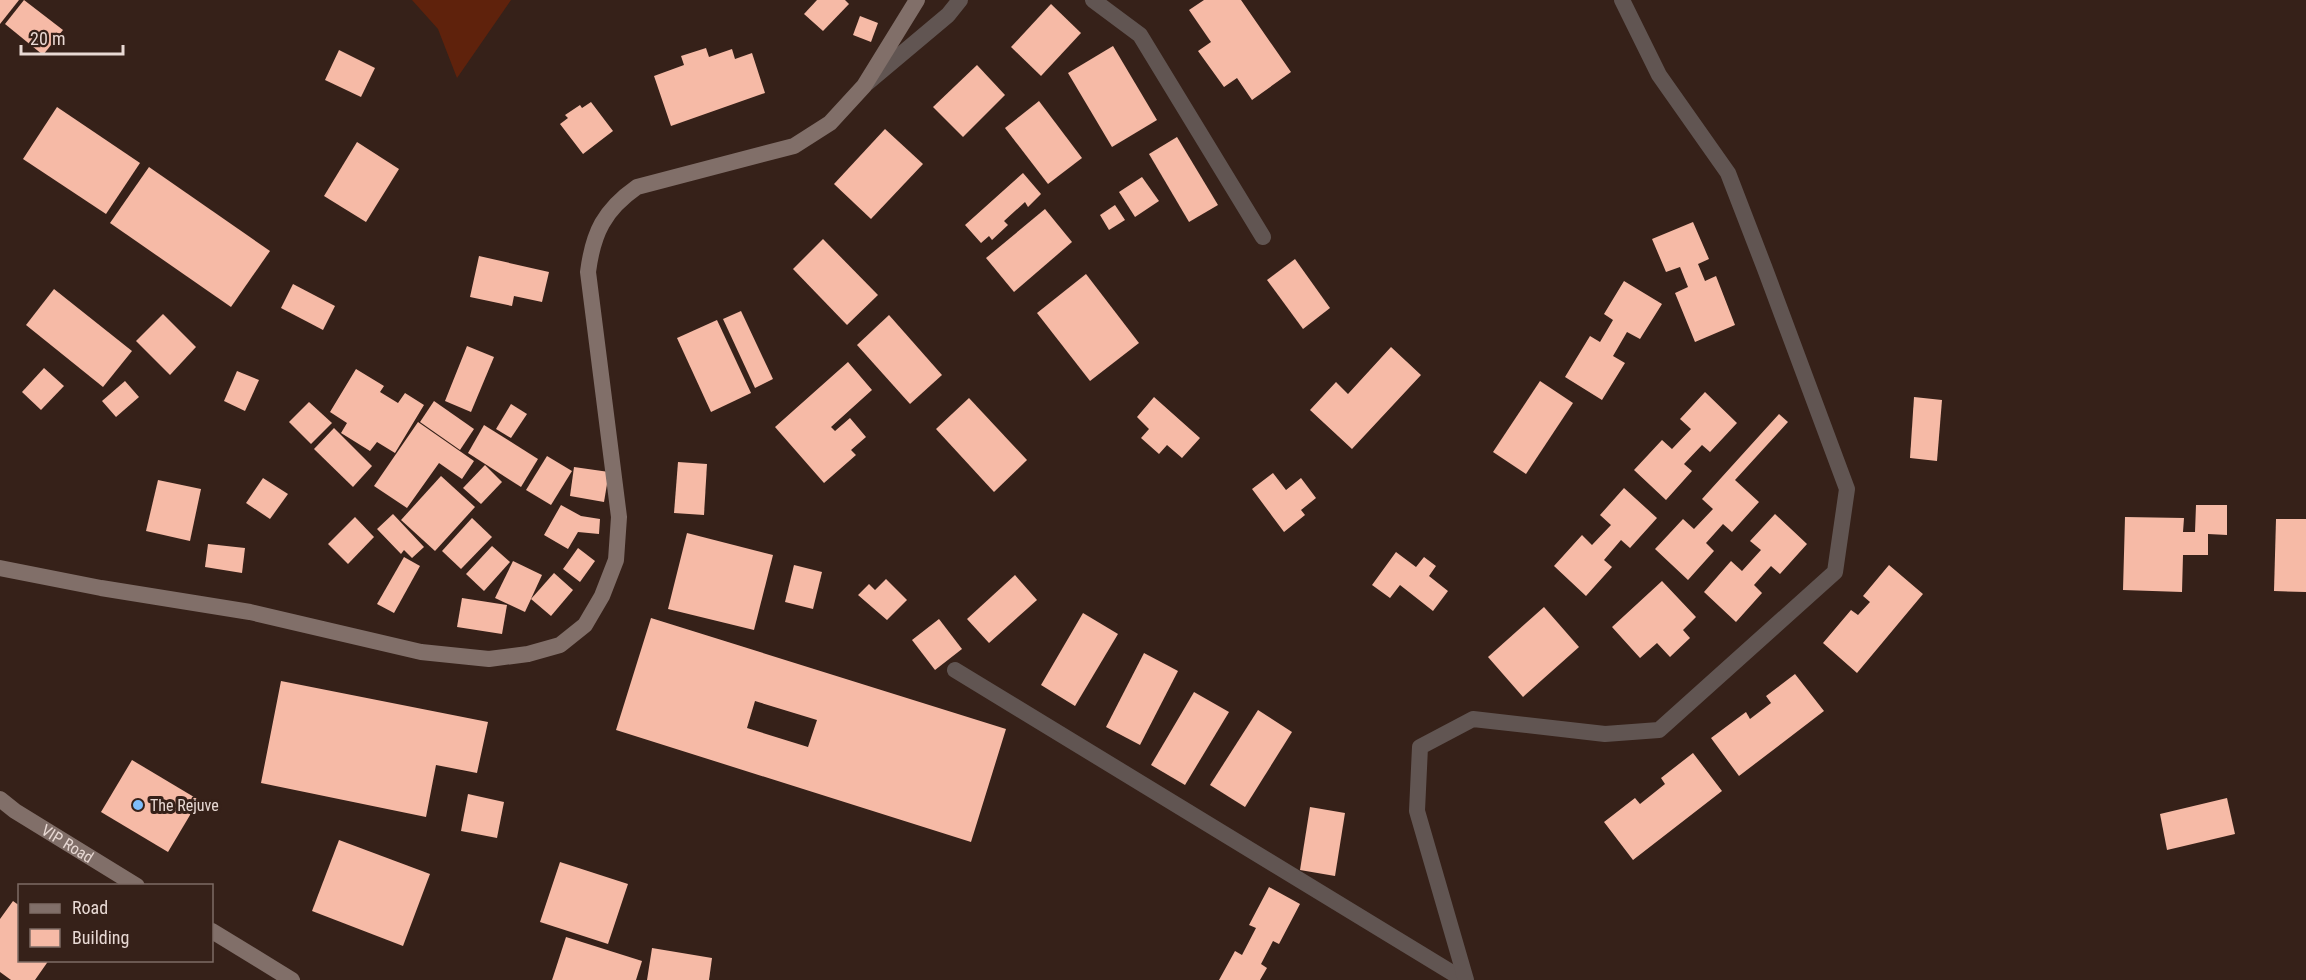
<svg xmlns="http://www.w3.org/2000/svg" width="2306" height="980" font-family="'Roboto Condensed',sans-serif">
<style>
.green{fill:#5f220c}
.building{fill:#f6baa6;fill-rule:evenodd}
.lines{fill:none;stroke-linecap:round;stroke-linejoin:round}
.minor{stroke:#615552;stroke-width:16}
.secondary{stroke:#816f69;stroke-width:16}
.poi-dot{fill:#7fbdfa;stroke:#362119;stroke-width:2}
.labels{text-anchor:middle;stroke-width:6;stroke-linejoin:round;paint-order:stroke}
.poi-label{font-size:16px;fill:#e8d9d4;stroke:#362119;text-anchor:start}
.street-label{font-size:16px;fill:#e8d9d4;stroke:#362119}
</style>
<rect width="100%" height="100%" fill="#362119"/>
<polygon class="green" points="412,0 511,0 457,78 438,29"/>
<g class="building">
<polygon points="0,0 19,0 0,24"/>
<polygon points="24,0 63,30 43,55 5,24"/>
<polygon points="817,0 845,0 849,4 823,31 804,14"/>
<polygon points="1204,0 1241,0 1291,72 1252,100 1237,78 1224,87 1198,51 1211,42 1189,10"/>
<polygon points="1051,4 1081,33 1041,76 1011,47"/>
<polygon points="860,16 878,23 871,42 853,35"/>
<polygon points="1113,46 1157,120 1112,147 1068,73"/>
<polygon points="706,48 709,57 732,49 735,59 752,53 765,93 671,126 654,76 684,65 681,56"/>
<polygon points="339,50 375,68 361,97 325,80"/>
<polygon points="977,65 1005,95 963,137 933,107"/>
<polygon points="1039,101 1082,158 1048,184 1005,128"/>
<polygon points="591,102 613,131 583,154 560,124 568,118 565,115 580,105 582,108"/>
<polygon points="57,107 140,163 106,214 23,159"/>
<polygon points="885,129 923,164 871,219 834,184"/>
<polygon points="1177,137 1218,205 1189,222 1149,154"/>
<polygon points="357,142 399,169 366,222 324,196"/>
<polygon points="149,167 270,251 231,307 110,223"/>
<polygon points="1023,173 1041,194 1028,207 1025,202 1004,221 1008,225 992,240 989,236 981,243 965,225"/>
<polygon points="1142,177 1159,201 1135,217 1119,192"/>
<polygon points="1115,205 1125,220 1109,230 1100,215"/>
<polygon points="1045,209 1072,242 1014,292 986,258"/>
<polygon points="1693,222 1709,259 1698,264 1705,281 1716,276 1735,325 1695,342 1675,293 1688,287 1680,267 1666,272 1652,239"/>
<polygon points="823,239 878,295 847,325 793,269"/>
<polygon points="479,256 549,272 542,302 514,296 512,306 470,297"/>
<polygon points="1295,259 1330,308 1303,329 1267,280"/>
<polygon points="1086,274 1139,343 1090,381 1037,313"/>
<polygon points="1624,281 1662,304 1640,339 1627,332 1613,356 1625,363 1602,400 1565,377 1590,336 1600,342 1613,320 1604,314"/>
<polygon points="293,284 335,306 323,330 281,308"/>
<polygon points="54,289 132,351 103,387 26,325"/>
<polygon points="741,311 773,379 755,388 723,319"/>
<polygon points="163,314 196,347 170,375 136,341"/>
<polygon points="889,315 942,375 910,404 857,345"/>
<polygon points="717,320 751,393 711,412 677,338"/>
<polygon points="467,346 494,357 471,412 445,401"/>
<polygon points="1391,347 1421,375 1352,449 1310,410 1336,382 1348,394"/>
<polygon points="848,362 872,390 831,427 835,431 850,418 866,437 851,450 856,455 824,483 775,427"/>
<polygon points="44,368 64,386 41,410 22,392"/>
<polygon points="356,369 384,386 380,392 398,403 405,393 424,405 395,453 377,442 370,451 341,433 347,423 330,412"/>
<polygon points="237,371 259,380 245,411 224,401"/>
<polygon points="125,381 139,397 116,417 102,401"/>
<polygon points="1540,381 1573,403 1526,474 1493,452"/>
<polygon points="1705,392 1737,423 1710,452 1702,445 1684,464 1692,471 1666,500 1634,470 1662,440 1672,449 1691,429 1680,419"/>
<polygon points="1154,397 1200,438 1182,458 1167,445 1159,454 1141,438 1149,429 1137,417"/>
<polygon points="1914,397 1942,400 1937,461 1910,458"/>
<polygon points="969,398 1027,460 994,492 936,429"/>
<polygon points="434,401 474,429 460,450 420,422"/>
<polygon points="309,402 332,423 311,444 289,422"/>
<polygon points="511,404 527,414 511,438 496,429"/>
<polygon points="1779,414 1788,422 1735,480 1759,502 1732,532 1723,524 1706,543 1714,551 1688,580 1655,549 1683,519 1694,529 1713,509 1702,499"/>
<polygon points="418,422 474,461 462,479 439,463 407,508 374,486"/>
<polygon points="484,425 538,459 521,487 468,453"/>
<polygon points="334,428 372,466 353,487 314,449"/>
<polygon points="547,456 572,471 551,505 526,490"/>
<polygon points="678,462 707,464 704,515 674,513"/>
<polygon points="485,465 502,482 481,504 463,488"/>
<polygon points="574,467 609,472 604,502 570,496"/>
<polygon points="1273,473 1286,490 1301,478 1316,498 1301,510 1305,515 1284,532 1252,489"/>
<polygon points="441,476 475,507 435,551 401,520"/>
<polygon points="263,478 288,494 270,519 246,503"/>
<polygon points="158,480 201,489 190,541 146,531"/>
<polygon points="1624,488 1657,518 1630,548 1621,540 1604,560 1612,567 1586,596 1554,566 1582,535 1592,545 1611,525 1600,515"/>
<polygon points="561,505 581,516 600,519 599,534 578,532 568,549 544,535"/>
<polygon points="2196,505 2227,505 2227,535 2208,534 2208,555 2183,555 2182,592 2123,590 2125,517 2184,518 2183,532 2195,532"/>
<polygon points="393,514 424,547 412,558 404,550 401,554 377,529"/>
<polygon points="1775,514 1807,544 1780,574 1771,566 1754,585 1762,593 1736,622 1704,592 1731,561 1742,571 1761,550 1750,541"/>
<polygon points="355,517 374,537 348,564 328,544"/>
<polygon points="472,518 492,537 461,569 442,551"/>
<polygon points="2276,519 2306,519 2306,592 2274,591"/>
<polygon points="687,533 773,555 754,630 668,609"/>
<polygon points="208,544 245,548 242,573 205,567"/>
<polygon points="492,546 510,562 484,591 466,574"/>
<polygon points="578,548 595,561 580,582 563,569"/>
<polygon points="1396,552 1416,567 1424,557 1436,566 1429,576 1448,591 1433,611 1400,585 1390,598 1372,585"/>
<polygon points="404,557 420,566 394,613 377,604"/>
<polygon points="513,561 542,575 525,612 495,598"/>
<polygon points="794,565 822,572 813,609 785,602"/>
<polygon points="1889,565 1923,594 1857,673 1823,643 1851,610 1858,615 1870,602 1863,596"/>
<polygon points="554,573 573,590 551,616 531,599"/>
<polygon points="1015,575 1037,600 989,643 967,619"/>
<polygon points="886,579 907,600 887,620 858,595 869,584 875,590"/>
<polygon points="1662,581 1696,617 1683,630 1690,638 1670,657 1657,643 1640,658 1612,627"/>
<polygon points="462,598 507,605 502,634 457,627"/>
<polygon points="1544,607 1579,647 1523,697 1488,657"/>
<polygon points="1083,613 1118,634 1075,706 1041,685"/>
<path d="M651,618L1006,729L971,842L616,730ZM755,701L817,720L808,747L747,728Z"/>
<polygon points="939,619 962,649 935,670 912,640"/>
<polygon points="1144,653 1178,671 1140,745 1106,727"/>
<polygon points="1795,674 1824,711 1739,776 1711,738 1746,712 1750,719 1771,703 1766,696"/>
<polygon points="281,681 488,722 477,773 436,765 426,817 261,783"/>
<polygon points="1194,692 1229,712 1185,785 1151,765"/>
<polygon points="1258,710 1292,732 1245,807 1210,785"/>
<polygon points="1693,753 1722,791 1633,860 1604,822 1635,798 1640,804 1665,784 1661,778"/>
<polygon points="132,760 199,800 168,852 101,812"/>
<polygon points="468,794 504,802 497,838 461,831"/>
<polygon points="2227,798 2235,834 2167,850 2160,814"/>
<polygon points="1310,807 1345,813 1335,876 1300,870"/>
<polygon points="339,840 430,874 403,946 312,911"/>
<polygon points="560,862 628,884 608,944 540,922"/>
<polygon points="1269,887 1300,904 1279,944 1273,941 1261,964 1267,968 1260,980 1219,980 1235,951 1242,955 1256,928 1249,925"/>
<polygon points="13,901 20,906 20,960 49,960 35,980 11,980 0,972 0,919"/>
<polygon points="566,937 642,961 636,980 552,980"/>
<polygon points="652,948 712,958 709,980 647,980"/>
</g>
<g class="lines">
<g class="minor">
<polyline points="1093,0 1140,35 1263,237"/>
<polyline points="867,83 948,15 960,0"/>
<polyline points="955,670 1464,980"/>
<polyline points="1466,980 1417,811 1420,747 1473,719 1605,734 1659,730 1835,572 1847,489 1765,269 1728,173 1659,75 1622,0"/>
</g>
<g class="secondary">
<path d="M0,568L101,588L250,612L421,652L489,659L528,654L560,645L585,625L602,596L616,560L619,517L588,272C593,233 604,210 637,187L794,146L830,123L864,86L917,0"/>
<path id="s1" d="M0,799L15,811L137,886"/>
<polyline points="212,931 292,980"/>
</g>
</g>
<circle class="poi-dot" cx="138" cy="805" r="6"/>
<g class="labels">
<g class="poi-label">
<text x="150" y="811">The Rejuve</text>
</g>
<g class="street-label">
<text dy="6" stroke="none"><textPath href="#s1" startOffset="81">VIP Road</textPath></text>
</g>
</g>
<rect x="18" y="884" width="195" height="78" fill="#362119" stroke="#7d6b64" stroke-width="1.5"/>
<rect x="30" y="904" width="30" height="9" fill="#816f69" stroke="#7d6b64" stroke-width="1.5"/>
<text x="72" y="914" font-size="18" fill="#e8d9d4">Road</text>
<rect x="30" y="929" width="30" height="18" fill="#f6baa6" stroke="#7d6b64" stroke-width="1.5"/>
<text x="72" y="944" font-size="18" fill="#e8d9d4">Building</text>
<path d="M21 45v9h102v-9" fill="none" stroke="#e8d9d4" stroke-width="3"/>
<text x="30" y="45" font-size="18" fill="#e8d9d4" stroke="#362119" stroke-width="4.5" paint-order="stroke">20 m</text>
</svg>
